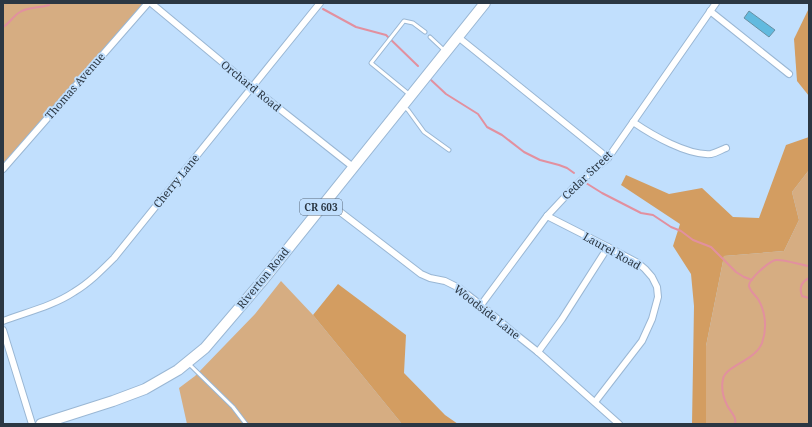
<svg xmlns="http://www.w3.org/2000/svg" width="812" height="427" font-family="'Noto Serif',serif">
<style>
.green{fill:#d6ad82}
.forest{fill:#d39d61}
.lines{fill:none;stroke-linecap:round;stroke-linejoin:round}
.stream{stroke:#e2909f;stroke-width:2}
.building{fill:#61badf;stroke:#6890a3}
.service-casing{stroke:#9ab7d4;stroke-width:5}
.minor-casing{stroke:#9ab7d4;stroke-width:8}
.primary-casing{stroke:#9ab7d4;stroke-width:12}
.service{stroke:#fff;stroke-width:3}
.minor{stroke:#fff;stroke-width:6}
.primary{stroke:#fff;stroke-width:10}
.labels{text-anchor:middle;stroke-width:4;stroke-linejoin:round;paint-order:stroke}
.shield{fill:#c1dffd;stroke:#58697b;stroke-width:1}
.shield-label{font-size:10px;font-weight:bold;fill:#2b3743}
.street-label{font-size:11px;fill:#2b3743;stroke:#c1dffd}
</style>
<rect width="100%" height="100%" fill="#c1dffd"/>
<g class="green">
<polygon points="3,3 148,3 3,169"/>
<polygon points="809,170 809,424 706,424 706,346 724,256 784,251 799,220 792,192"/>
<polygon points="281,281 313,315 402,424 187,424 179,388 195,376 255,314"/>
</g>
<g class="forest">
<polygon points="809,8 809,96 797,81 794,39"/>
<polygon points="809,137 809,170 792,192 799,220 784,251 724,256 706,346 706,424 692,424 694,306 691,274 673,246 680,224 621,185 626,175 669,194 702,188 733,217 759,218 786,145"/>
<polygon points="338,284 406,335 404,373 445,415 458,424 402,424 313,315"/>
</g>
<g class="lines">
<g class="stream">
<polyline points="323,9 356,27 386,35 418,66"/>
<path d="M3,27C10,23 13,16 20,12C28,7 40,8 49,5"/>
<polyline points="431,80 446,94 478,114 487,127 502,135 524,152 540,160 559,165 567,168 574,173"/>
<polyline points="586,183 602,193 641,213 653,215 671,227 681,231 693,240 711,247 736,272 744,277 752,280"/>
<path d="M809,278C801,282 799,288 802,296L809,298"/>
<path d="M735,424C737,416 730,412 727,405C723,397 721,388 723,379C725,366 755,361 762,343C767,329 766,312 758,299C755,295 750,291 749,286C748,280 769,261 776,260C784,259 800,265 809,266"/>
</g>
</g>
<polygon class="building" points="749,11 775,30 769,37 744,18"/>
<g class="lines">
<g class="service-casing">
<g id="service">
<polyline points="430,37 445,51"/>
<polyline points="410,95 371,63 404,21 413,23 425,32"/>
<polyline points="404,107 408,110 424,132 449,150"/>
<polyline points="188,363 233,407 246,424"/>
</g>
</g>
<g class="minor-casing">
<g id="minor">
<polyline points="151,3 252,87 353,167"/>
<polyline points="710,11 789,74"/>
<polyline points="458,37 608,158"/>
<path d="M633,122C652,135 688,156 711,154C716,153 721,150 726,148"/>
<polyline points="3,169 148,3"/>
<polyline points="326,201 421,274 430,278 445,281 459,288 481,305 514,333 538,352 619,424"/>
<polyline points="547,216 608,247 638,263 645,269 652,277 657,287 658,297 652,319 642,341 595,402"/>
<polyline points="481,305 547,216 576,185 608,158 716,3"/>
<path d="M3,321C27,312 53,306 74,292C89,283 101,271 114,258L320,3"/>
<polyline points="3,330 32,424"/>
<polyline points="538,352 562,319 608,247"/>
</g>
</g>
<g class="primary-casing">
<polyline id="primary" points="41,424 113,401 145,389 178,370 205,348 263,280 485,3"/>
</g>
<use href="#service" class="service"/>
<use href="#minor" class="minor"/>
<use href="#primary" class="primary"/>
</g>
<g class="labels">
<rect class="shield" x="300" y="199" width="42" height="16" rx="3"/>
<g class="shield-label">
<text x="321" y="211">CR 603</text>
</g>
<g class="street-label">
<text transform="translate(75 86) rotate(-49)" y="4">Thomas Avenue</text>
<text transform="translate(251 86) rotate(39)" y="4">Orchard Road</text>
<text transform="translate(587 175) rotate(-44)" y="4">Cedar Street</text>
<text transform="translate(176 181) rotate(-51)" y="4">Cherry Lane</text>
<text transform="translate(612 251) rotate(29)" y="4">Laurel Road</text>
<text transform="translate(263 278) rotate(-51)" y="4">Riverton Road</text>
<text transform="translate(487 312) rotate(38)" y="4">Woodside Lane</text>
</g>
</g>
<rect width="812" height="427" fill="none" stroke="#2b3743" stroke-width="8"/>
</svg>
